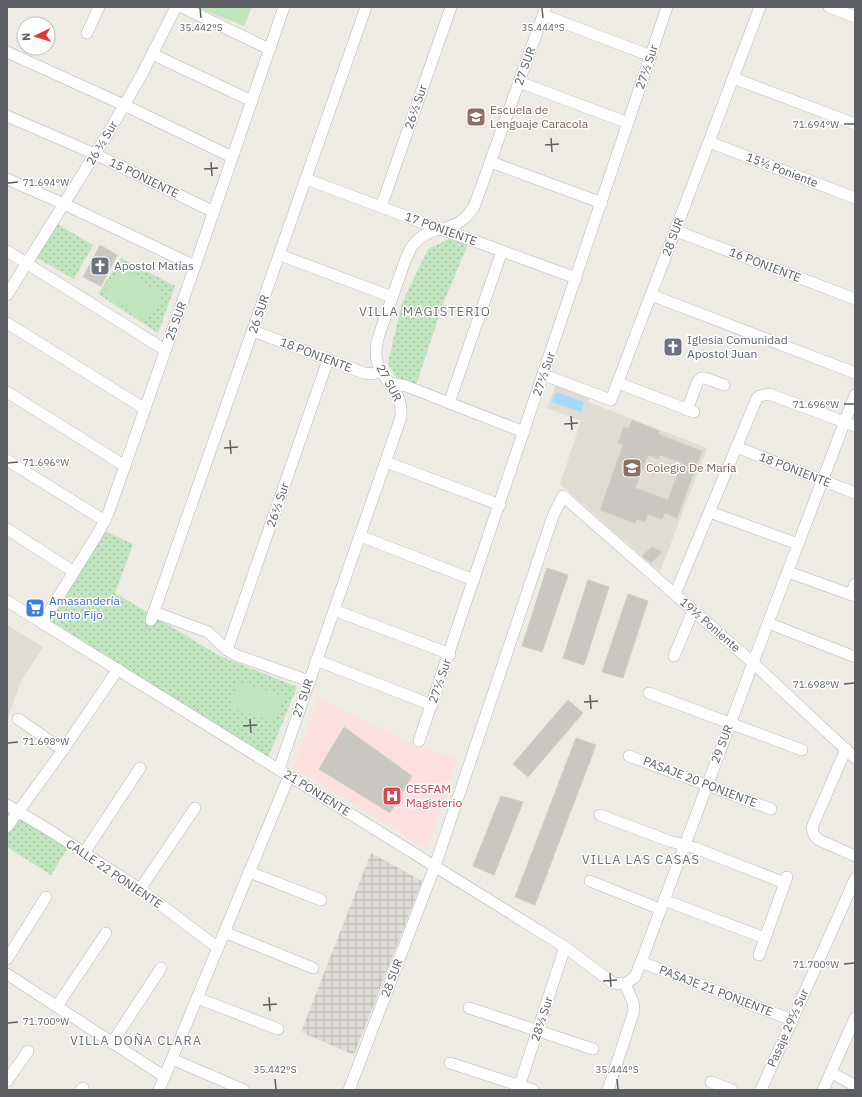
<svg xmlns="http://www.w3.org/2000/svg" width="862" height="1097" font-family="'IBM Plex Sans',sans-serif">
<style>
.industrial{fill:url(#industrial-grid)}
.education{fill:#e0dcd4}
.medical{fill:#fbe0de}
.green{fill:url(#green-dots)}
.pitch{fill:#c1e5bf}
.water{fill:#a2dafe}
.building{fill:#cac7c2;stroke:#d2ccc1;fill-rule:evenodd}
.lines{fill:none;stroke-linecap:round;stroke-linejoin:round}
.minor-casing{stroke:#b3b6ba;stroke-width:12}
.minor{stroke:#fff;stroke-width:11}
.ticks{fill:none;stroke:#5b5f63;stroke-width:1.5}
.labels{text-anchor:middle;stroke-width:3;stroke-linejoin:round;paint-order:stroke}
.street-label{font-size:12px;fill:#5b5f63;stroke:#fff}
.education-label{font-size:12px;fill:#785e54;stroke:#fff;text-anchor:start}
.worship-label{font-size:12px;fill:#5b616d;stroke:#fff;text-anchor:start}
.shop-label{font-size:12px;fill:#366cbe;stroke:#fff;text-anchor:start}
.health-label{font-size:12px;fill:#be3a42;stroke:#fff;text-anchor:start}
.neighbourhood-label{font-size:13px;letter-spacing:1px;fill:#6c7175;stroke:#fff}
.ticks-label{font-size:10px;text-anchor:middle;fill:#5b5f63;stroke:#fff;stroke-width:3;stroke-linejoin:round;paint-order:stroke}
</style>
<defs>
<pattern id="industrial-grid" width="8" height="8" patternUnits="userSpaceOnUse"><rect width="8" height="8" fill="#dfdcd7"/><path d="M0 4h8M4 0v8" fill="none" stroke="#b8b6b2"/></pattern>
<pattern id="green-dots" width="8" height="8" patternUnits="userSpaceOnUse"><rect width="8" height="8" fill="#c1e5bf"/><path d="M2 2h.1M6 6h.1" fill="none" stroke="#a0bd9f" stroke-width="1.8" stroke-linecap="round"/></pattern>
</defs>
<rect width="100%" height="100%" fill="#edebe3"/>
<polygon class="industrial" points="371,853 422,881 354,1055 301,1032"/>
<g class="education">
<polygon points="556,385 590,397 588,402 707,448 660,572 560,484 581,421 547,408"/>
<polygon points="7,625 43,647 20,683 7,720"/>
</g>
<polygon class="medical" points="318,698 417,746 456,759 427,849 294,767"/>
<g class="green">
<polygon points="57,224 93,245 74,279 37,258"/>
<polygon points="451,238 468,244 444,301 416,385 396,377 388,363 402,303 428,249"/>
<polygon points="121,258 175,286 158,333 98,294"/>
<polygon points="104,531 133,544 115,593 218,655 297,687 268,758 51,621"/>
<polygon points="17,813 70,844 51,875 7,847 7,830"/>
</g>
<g class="pitch">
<polygon points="196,7 252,7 244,26"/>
<polygon points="121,268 163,295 146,321 104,293"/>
<polygon points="237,681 284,696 275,722 230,707"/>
</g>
<polygon class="water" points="556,392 584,402 581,412 552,402"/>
<g class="building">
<polygon points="100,245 117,255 101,286 83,277"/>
<path d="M632,420L659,431L658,434L702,451L677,518L665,513L662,519L648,514L645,522L637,519L635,523L600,510L623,445L618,443L624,427L629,429ZM648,455L658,459L660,455L682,463L668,500L635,488Z"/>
<polygon points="652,547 662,552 651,563 642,556"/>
<polygon points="547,568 568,575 542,652 522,646"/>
<polygon points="588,580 609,587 584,665 563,658"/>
<polygon points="628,594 648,601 623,678 602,672"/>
<polygon points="568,700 583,713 528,777 513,764"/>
<polygon points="344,727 412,776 390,813 319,769"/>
<polygon points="576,738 596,745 535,905 515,897"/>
<polygon points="501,796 523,802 494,875 473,866"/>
</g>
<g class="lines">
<g class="minor-casing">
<g id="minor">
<polyline points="182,7 269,49"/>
<polyline points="829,7 855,17"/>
<polyline points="543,15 651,56"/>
<polyline points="87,33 99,7"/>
<polyline points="7,52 124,105 232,157"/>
<polyline points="152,54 252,101"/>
<polyline points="733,78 855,124"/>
<polyline points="519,82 628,123"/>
<polyline points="7,116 95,154 214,212"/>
<polyline points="709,142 855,198"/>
<polyline points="491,162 602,203"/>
<polyline points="7,179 64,204 195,266"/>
<polyline points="306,179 440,229 458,235 576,278"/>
<polyline points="381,207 451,7"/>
<polyline points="676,231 855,299"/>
<polyline points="7,251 165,350"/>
<polyline points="280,255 392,297"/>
<polyline points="7,295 110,130 142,74 176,7"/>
<polyline points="651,295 855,373"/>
<polyline points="7,323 145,409"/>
<polyline points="253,331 364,373 373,374 380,371"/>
<polyline points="544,375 611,400 760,7"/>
<polyline points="390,383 406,386 524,432"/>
<polyline points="618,383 694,412"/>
<polyline points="7,392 125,466"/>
<polyline points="449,403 502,251"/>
<polyline points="687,410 698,381 701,378 705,378 724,385"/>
<polyline points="736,447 855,493"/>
<polyline points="7,460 105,521"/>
<polyline points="386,462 500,505"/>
<polyline points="710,512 798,544"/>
<polyline points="7,529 74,572"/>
<polyline points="360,536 474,580"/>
<polyline points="788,572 855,596"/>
<polyline points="675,594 757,398 760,396 769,394 855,426"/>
<polyline points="851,594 855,584"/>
<polyline points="7,601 565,947 613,983 625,984 635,977 641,962 768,623 855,395"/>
<polyline points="334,610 450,654"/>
<polyline points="154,612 208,632 227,650 236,655 309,681"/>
<polyline points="151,620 366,7"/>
<polyline points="42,623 97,535 108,514 195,266 284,7"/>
<polyline points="768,623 855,657"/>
<polyline points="227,650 328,360"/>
<polyline points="674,656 693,611"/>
<polyline points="316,660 432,705"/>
<polyline points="649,693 802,750"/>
<polyline points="18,719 63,750"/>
<polyline points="419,741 667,7"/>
<path d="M846,749L813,825C811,832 814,836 819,840L855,856"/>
<polyline points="629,756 771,809"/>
<path d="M279,769L401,417C404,380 365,378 379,335L406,258L412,246L421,237L433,231L446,228L457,224L466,217L474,207L546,7"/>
<polyline points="7,805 49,830 140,889 218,948"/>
<polyline points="600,815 669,841 695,848 785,883"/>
<polyline points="7,827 63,750 118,669"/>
<polyline points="84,853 140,768"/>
<polyline points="249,872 321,900"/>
<polyline points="590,881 660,909"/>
<polyline points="140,889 195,808"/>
<polyline points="664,900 765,938"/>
<polyline points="224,932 313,968"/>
<polyline points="759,955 787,877"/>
<polyline points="7,959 46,897"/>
<polyline points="641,962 792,1020"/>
<polyline points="7,974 165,1077"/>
<polyline points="197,998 278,1029"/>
<polyline points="57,1006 106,933"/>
<polyline points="469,1008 593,1049"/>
<polyline points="112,1043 161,968"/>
<polyline points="172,1059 244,1090"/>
<polyline points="450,1063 533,1090"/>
<polyline points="831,1072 855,1086"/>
<polyline points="7,1081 28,1051"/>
<polyline points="711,1082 732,1090"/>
<polyline points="81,1090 83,1088"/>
<polyline points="159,1090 289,776"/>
<polyline points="349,1090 435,866 553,516 563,496 753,663 855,758"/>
<polyline points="518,1090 565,947"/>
<polyline points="608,1090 634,1011 633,1002 625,984"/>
<polyline points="761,1090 855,879"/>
<polyline points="823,1090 855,1018"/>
</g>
</g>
<use href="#minor" class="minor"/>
</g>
<path class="ticks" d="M200,8L201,18M542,8L543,18M844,124H854M551,138L552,152M545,145L559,144M211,162L212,176M204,169L218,168M8,183L18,182M844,404H854M571,416L572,430M564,424L578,423M230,440L231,454M224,448L238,447M8,463L18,462M844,684L854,683M590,695L591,709M584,702L598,701M250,719L251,733M243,726L257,725M8,743L18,742M844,964L854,963M610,973L611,987M603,981L617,980M269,997L270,1011M263,1005L277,1004M8,1023L18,1022M275,1079L276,1089M617,1079L618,1089"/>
<defs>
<g id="school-square" transform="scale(1)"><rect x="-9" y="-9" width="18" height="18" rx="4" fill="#8d6e63" stroke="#fff"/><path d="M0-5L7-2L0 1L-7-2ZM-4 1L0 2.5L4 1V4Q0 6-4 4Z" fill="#fff"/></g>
<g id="church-square" transform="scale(1)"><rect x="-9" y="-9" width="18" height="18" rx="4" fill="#6b7280" stroke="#fff"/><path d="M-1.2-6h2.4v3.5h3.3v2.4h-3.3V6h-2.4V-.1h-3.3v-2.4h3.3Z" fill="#fff"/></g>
<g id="supermarket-square" transform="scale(1)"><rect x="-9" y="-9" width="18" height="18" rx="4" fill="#3f7fe0" stroke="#fff"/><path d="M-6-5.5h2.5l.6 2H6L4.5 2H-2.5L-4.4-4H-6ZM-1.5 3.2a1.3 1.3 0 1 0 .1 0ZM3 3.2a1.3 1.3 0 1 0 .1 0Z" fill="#fff"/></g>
<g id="hospital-square" transform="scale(1)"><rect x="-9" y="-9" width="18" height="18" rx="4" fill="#e0444e" stroke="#fff"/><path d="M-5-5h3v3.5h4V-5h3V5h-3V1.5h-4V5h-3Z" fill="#fff"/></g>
</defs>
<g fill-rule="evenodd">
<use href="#school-square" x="476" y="117"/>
<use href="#church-square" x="100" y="266"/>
<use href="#church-square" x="673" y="347"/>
<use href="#school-square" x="632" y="468"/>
<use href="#supermarket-square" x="35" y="608"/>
<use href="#hospital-square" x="392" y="796"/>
</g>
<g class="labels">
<g class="street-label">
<text transform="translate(525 66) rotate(-70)" y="4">27 SUR</text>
<text transform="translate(647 67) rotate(-71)" y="4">27½ Sur</text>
<text transform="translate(416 107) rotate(-71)" y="4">26½ Sur</text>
<text transform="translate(102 143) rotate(-59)" y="4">26 ½ Sur</text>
<text transform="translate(782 170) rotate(21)" y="4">15½ Poniente</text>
<text transform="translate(144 178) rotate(26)" y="4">15 PONIENTE</text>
<text transform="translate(441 229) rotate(20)" y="4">17 PONIENTE</text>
<text transform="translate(673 237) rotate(-69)" y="4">28 SUR</text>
<text transform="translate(765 265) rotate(21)" y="4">16 PONIENTE</text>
<text transform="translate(259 314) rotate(-71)" y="4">26 SUR</text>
<text transform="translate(176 321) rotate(-70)" y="4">25 SUR</text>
<text transform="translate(316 355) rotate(21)" y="4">18 PONIENTE</text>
<text transform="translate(544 374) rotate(-71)" y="4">27½ Sur</text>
<text transform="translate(389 383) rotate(62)" y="4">27 SUR</text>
<text transform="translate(795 470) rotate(21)" y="4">18 PONIENTE</text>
<text transform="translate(278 505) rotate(-71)" y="4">26½ Sur</text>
<text transform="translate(710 625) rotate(41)" y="4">19½ Poniente</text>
<text transform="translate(440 681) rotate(-71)" y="4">27½ Sur</text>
<text transform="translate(303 698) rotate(-71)" y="4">27 SUR</text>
<text transform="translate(722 744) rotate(-69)" y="4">29 SUR</text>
<text transform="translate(700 782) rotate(21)" y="4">PASAJE 20 PONIENTE</text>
<text transform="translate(317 793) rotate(32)" y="4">21 PONIENTE</text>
<text transform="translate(114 874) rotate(34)" y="4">CALLE 22 PONIENTE</text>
<text transform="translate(392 978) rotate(-69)" y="4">28 SUR</text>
<text transform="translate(716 991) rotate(21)" y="4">PASAJE 21 PONIENTE</text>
<text transform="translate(542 1019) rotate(-72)" y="4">28½ Sur</text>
<text transform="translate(788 1028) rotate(-66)" y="4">Pasaje 29½ Sur</text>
</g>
<g class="education-label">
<text x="490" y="114">Escuela de<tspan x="490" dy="14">Lenguaje Caracola</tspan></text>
<text x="646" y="472">Colegio De María</text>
</g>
<g class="worship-label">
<text x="114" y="270">Apostol Matías</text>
<text x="687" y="344">Iglesia Comunidad<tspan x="687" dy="14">Apostol Juan</tspan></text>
</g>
<g class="shop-label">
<text x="49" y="605">Amasandería<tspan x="49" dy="14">Punto Fijo</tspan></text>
</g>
<g class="health-label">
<text x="406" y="793">CESFAM<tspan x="406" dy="14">Magisterio</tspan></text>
</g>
<g class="neighbourhood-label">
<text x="425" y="316">VILLA MAGISTERIO</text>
<text x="641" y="864">VILLA LAS CASAS</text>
<text x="136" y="1045">VILLA DOÑA CLARA</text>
</g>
</g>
<g class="ticks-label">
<text x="201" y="31">35.442°S</text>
<text x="543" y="31">35.444°S</text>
<text x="816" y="128">71.694°W</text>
<text x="46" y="186">71.694°W</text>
<text x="816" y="408">71.696°W</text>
<text x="46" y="466">71.696°W</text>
<text x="816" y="688">71.698°W</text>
<text x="46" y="745">71.698°W</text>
<text x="816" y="968">71.700°W</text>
<text x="46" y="1025">71.700°W</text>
<text x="275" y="1073">35.442°S</text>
<text x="617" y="1073">35.444°S</text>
</g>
<rect width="862" height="1097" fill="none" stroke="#5b5f63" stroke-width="16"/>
<g transform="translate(36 36) rotate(266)"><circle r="19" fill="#ffffff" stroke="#bdbfc1"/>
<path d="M0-3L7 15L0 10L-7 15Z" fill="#e7352f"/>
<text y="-6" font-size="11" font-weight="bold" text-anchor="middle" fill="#5b5f63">N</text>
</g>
</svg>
